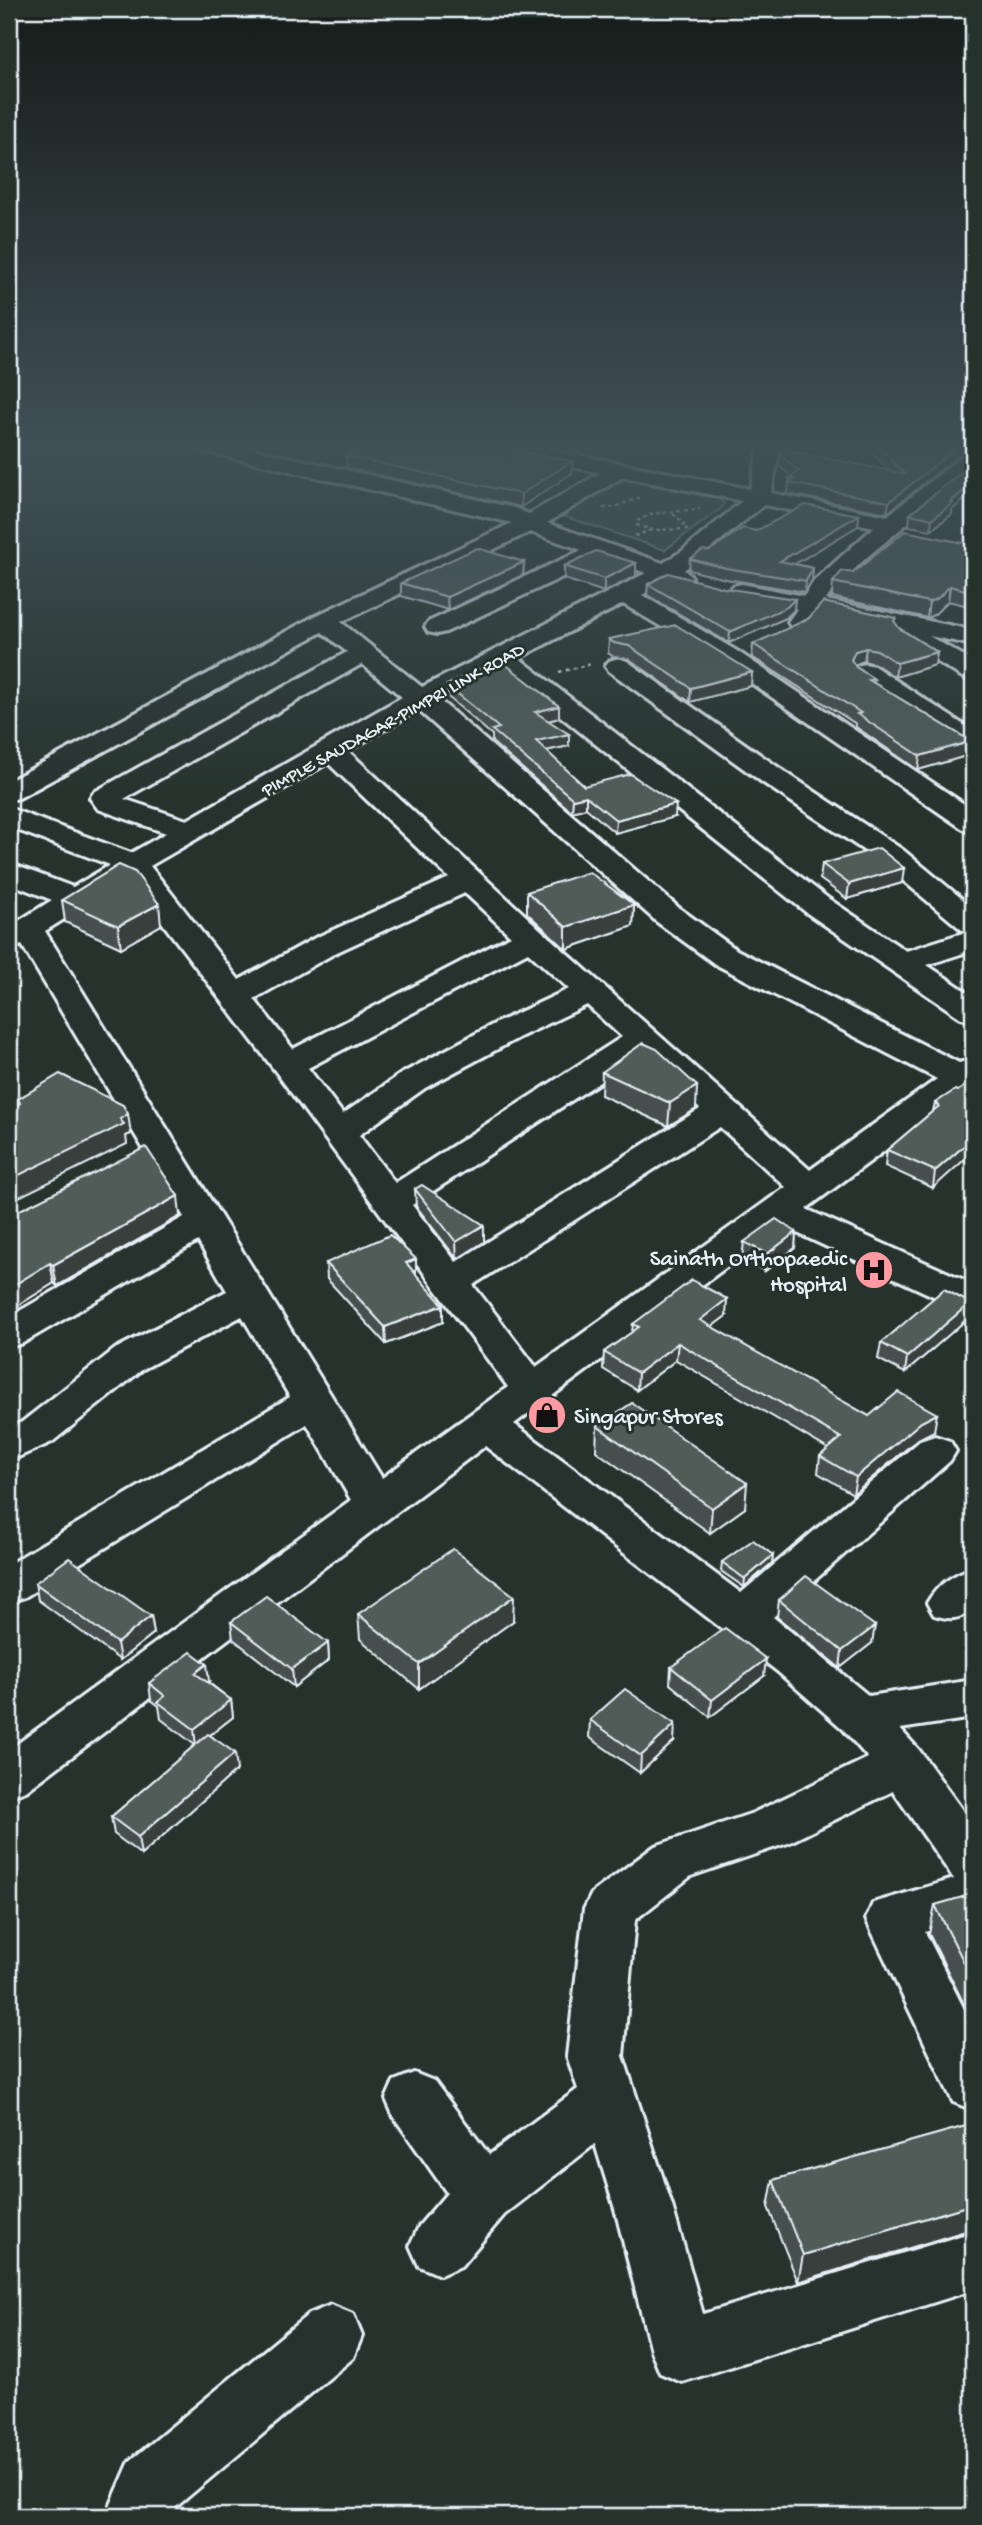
<svg xmlns="http://www.w3.org/2000/svg" width="982" height="2525" font-family="'Gochi Hand',sans-serif">
<style>
.green{fill:#3e4b47;stroke:#939ea0;stroke-width:2}
.lines{fill:none;stroke-linecap:round;stroke-linejoin:round}
.minor-casing{stroke:#e8f1f8;stroke-width:6}
.path{stroke:#e8f1f8;stroke-width:2.5;stroke-dasharray:3.5 3.5;stroke-linecap:butt}
.minor{fill:#26332d;fill-rule:evenodd}
.wall{fill:#454f4d;stroke:#e8f1f8;stroke-width:2}
.shaded-wall{fill:#38403e;stroke:#e8f1f8;stroke-width:2}
.building{fill:#505c59;stroke:#e8f1f8;stroke-width:2}
.labels{text-anchor:middle;stroke-width:6;stroke-linejoin:round;paint-order:stroke}
.far-street-label{font-size:19px;fill:#e8f1f8;stroke:#26332d}
.poi-label{font-size:23px;fill:#e8f1f8;stroke:#26332d;text-anchor:end}
</style>
<rect width="100%" height="100%" fill="#26332d"/>
<filter id="ink" filterUnits="userSpaceOnUse"><feTurbulence type="fractalNoise" baseFrequency=".0143" numOctaves="2"/><feDisplacementMap in="SourceGraphic" scale="14" xChannelSelector="R" yChannelSelector="G"/><feConvolveMatrix kernelMatrix="1 2 1 2 8 2 1 2 1" color-interpolation-filters="sRGB"/></filter>
<g filter="url(#ink)">
<polygon class="green" points="626,478 715,496 724,503 720,509 665,550 557,514 620,479"/>
<g class="lines">
<g class="minor-casing">
<g id="minor">
<path d="M190,444H230L514,508L529,514L600,473L489,450L482,448L479,444H523L750,489L760,444H781L771,493L887,516L965,454L973,453V469L867,557L832,591L826,600L973,630V645L929,636L973,661V680L964,678L899,639L895,634L898,630L819,614C811,626 806,631 791,627L788,622L797,609L733,596L730,591L733,586L742,584L804,596L814,581L874,527L764,505L684,570L692,577L688,582L680,584L667,581L642,595L737,651L973,810V832L963,829L719,661L623,604L519,658L829,899L906,951L969,931L962,930L881,862L762,782L609,671L605,666L609,661L618,658L627,661L782,770L903,850L973,908V950L927,965L973,996V1021L961,1018L807,913L500,668L438,699L679,908L737,950L959,1063L973,1059V1085L806,1209L973,1284V1312L959,1308L782,1226L514,1424L741,1593L920,1441L935,1436L950,1441L956,1451L950,1461L773,1617L869,1696L973,1680V1718L900,1729L919,1750L973,1825V1918L925,1932L973,2027V2110L953,2102L866,1919L873,1903L954,1879L893,1791L788,1843L691,1876L635,1920L623,2056L673,2209L703,2314L973,2232V2290L682,2382L660,2373L651,2351L615,2209L595,2144L504,2215L461,2266L440,2275L419,2266L410,2246L419,2226L447,2193L394,2117L386,2099L394,2081L414,2073L434,2081L489,2155L578,2089L567,2056L584,1909L592,1893L655,1846L753,1813L868,1758L843,1729L777,1671L485,1446L26,1791L9,1797V1750L351,1500L307,1424L25,1597L9,1602V1564L290,1397L242,1316L143,1369L52,1442L9,1461V1428L22,1422L115,1349L227,1291L198,1241L23,1343L9,1347V1317L184,1217L22,945L9,949V927L52,900L9,883V863L73,887L110,865L9,827V808L131,853L166,833L98,809L90,798L94,792L347,652L322,632L19,798L9,800V781L315,616L512,523L200,450L193,448ZM623,477L742,501L682,551L663,563L547,523ZM530,532L582,550L428,622L425,627L428,632L437,634L446,632L603,558L646,573L422,687L341,622ZM362,664L402,697L187,820L124,799ZM418,710L657,922L715,964L937,1079L810,1170L542,931L348,751ZM328,763L449,878L315,938L239,980L150,866ZM129,879L276,1072L508,1387L382,1478L45,931ZM465,893L511,936L293,1049L254,999L337,952ZM528,952L569,989L496,1023L401,1074L343,1114L308,1068ZM587,1005L622,1037L395,1183L359,1135L425,1088L520,1037ZM641,1055L700,1109L456,1262L412,1205ZM720,1127L786,1187L536,1367L473,1285Z"/>
<polygon points="865,664 874,666 973,731 973,751 963,749 856,678 852,672 856,666"/>
<path d="M973,1568V1609C960,1620 949,1620 934,1615L927,1603C937,1585 953,1574 973,1568Z"/>
<polygon points="331,2305 353,2314 362,2336 353,2358 176,2507 171,2516 106,2516 130,2461 309,2314"/>
</g>
</g>
<g class="path">
<polyline points="603,508 615,507 641,497"/>
<polyline points="673,514 684,523 683,528"/>
<polyline points="688,529 651,530 637,525 637,521 651,514 700,509"/>
<polyline points="635,536 651,530"/>
<polyline points="559,672 591,664"/>
</g>
<use href="#minor" class="minor"/>
</g>
<g class="wall">
<polygon points="864,444 973,444 973,451 963,452 887,513 788,494 789,478 792,477 779,466 780,455 890,471"/>
<polygon points="346,456 572,461 572,473 521,507 347,468"/>
<polygon points="952,510 952,514 931,530 909,526 910,514"/>
<polygon points="859,515 858,526 794,564 813,568 812,580 805,592 726,579 689,570 690,559 756,531"/>
<polygon points="973,545 973,607 948,601 935,614 927,618 832,597 833,582 853,573"/>
<polygon points="524,562 523,575 448,610 401,596 401,583"/>
<polygon points="564,566 636,576 604,592 564,579"/>
<polygon points="648,584 794,610 786,618 729,643 647,595"/>
<polygon points="895,623 899,628 937,652 935,665 895,677 875,664 864,661 854,664 856,667 874,679 874,683 964,737 973,739 973,754 918,770 856,727 856,724 752,657 753,644"/>
<polygon points="609,639 752,672 751,686 690,702 629,659 614,657 608,653"/>
<polygon points="447,685 559,718 549,721 569,746 546,751 584,786 675,817 615,833 586,808 572,812 492,742 492,735 448,697"/>
<polygon points="822,864 902,883 847,899 820,879"/>
<polygon points="527,892 634,905 633,926 566,949 527,913"/>
<polygon points="62,900 161,925 121,948 65,922"/>
<polygon points="602,1072 696,1109 668,1126 601,1095"/>
<polygon points="958,1091 933,1188 885,1166 887,1150 933,1111 935,1103"/>
<polygon points="415,1189 484,1242 457,1259 416,1206"/>
<polygon points="9,1212 180,1216 57,1286 54,1283 9,1311"/>
<polygon points="796,1232 795,1248 765,1271 742,1259 744,1242"/>
<polygon points="326,1263 416,1275 443,1322 386,1344 327,1279"/>
<polygon points="970,1303 967,1319 905,1373 878,1359 881,1343"/>
<polygon points="726,1316 711,1327 869,1416 934,1431 918,1439 853,1494 818,1473 820,1456 828,1449 676,1360 637,1390 603,1369 604,1352 632,1332 633,1324"/>
<polygon points="597,1426 745,1508 710,1533 596,1451"/>
<polygon points="773,1555 772,1563 744,1587 721,1571 722,1562"/>
<polygon points="35,1583 151,1616 154,1633 120,1660 38,1600"/>
<polygon points="779,1600 872,1643 840,1668 777,1617"/>
<polygon points="358,1614 513,1621 419,1689 360,1639"/>
<polygon points="231,1622 328,1643 329,1660 294,1687 233,1639"/>
<polygon points="671,1667 764,1676 710,1717 670,1684"/>
<polygon points="209,1681 208,1682 231,1700 233,1717 210,1735 237,1770 141,1855 114,1834 111,1817 195,1745 161,1719 159,1706 151,1700 149,1683"/>
<polygon points="590,1720 674,1741 640,1773 589,1737"/>
<polygon points="973,1894 973,2022 929,1934 935,1905"/>
<polygon points="973,2124 973,2230 972,2229 798,2282 768,2207 773,2180"/>
</g>
<g class="shaded-wall">
<polygon points="961,444 973,444 973,451 963,452 887,513 889,502"/>
<polygon points="572,461 572,473 521,507 521,494"/>
<polygon points="973,483 973,492 952,510 952,514 931,530 932,519"/>
<polygon points="859,515 858,526 780,573 780,561"/>
<polygon points="524,562 523,575 448,610 447,597"/>
<polygon points="636,563 636,576 604,592 604,579"/>
<polygon points="813,568 812,580 805,592 806,581"/>
<polygon points="950,586 948,601 935,614 927,618 929,602"/>
<polygon points="795,599 794,610 786,618 729,643 730,632"/>
<polygon points="866,648 864,661 854,665 851,660 855,651"/>
<polygon points="937,652 935,665 895,677 897,663"/>
<polygon points="752,672 751,686 690,702 691,688"/>
<polygon points="559,706 559,718 535,724 535,712"/>
<polygon points="569,734 569,746 535,753 536,741"/>
<polygon points="973,741 973,754 918,770 920,756"/>
<polygon points="586,796 586,808 572,812 573,799"/>
<polygon points="676,804 675,817 615,833 616,820"/>
<polygon points="904,868 902,883 847,899 849,884"/>
<polygon points="159,904 161,925 121,948 118,926"/>
<polygon points="634,905 633,926 566,949 566,927"/>
<polygon points="697,1086 696,1109 668,1126 670,1103"/>
<polygon points="128,1114 131,1134 126,1136 127,1144 9,1202 9,1180"/>
<polygon points="973,1138 973,1152 933,1188 935,1171"/>
<polygon points="178,1196 180,1216 57,1286 53,1265"/>
<polygon points="484,1225 484,1242 457,1259 456,1242"/>
<polygon points="796,1232 795,1248 765,1271 767,1254"/>
<polygon points="416,1259 416,1275 406,1263"/>
<polygon points="50,1263 54,1283 9,1311 9,1288"/>
<polygon points="727,1299 726,1316 698,1337 700,1320"/>
<polygon points="970,1303 967,1319 905,1373 907,1357"/>
<polygon points="443,1305 443,1322 386,1344 385,1327"/>
<polygon points="678,1343 676,1360 637,1390 638,1373"/>
<polygon points="937,1414 934,1431 918,1439 853,1494 856,1477 921,1422"/>
<polygon points="747,1483 745,1508 710,1533 712,1508"/>
<polygon points="773,1555 772,1563 744,1587 745,1579"/>
<polygon points="514,1596 513,1621 419,1689 419,1664"/>
<polygon points="151,1616 154,1633 120,1660 117,1643"/>
<polygon points="875,1626 872,1643 840,1668 842,1651"/>
<polygon points="328,1643 329,1660 294,1687 292,1669"/>
<polygon points="766,1659 764,1676 710,1717 712,1700"/>
<polygon points="207,1664 209,1681 197,1690 195,1673"/>
<polygon points="231,1700 233,1717 196,1746 194,1729"/>
<polygon points="675,1724 674,1741 640,1773 641,1756"/>
<polygon points="235,1753 237,1770 141,1855 138,1837"/>
<polygon points="973,2204 972,2229 798,2282 803,2255"/>
</g>
<g class="building">
<polygon points="366,444 485,444 572,461 521,494 346,456"/>
<polygon points="876,444 961,444 889,502 789,483 794,479 789,478 799,471 780,455 781,449 905,474"/>
<polygon points="973,463 973,483 950,502 953,503 932,519 910,514"/>
<polygon points="805,505 859,515 780,561 813,568 806,581 726,568 690,559 703,550 709,551 743,528 756,531"/>
<polygon points="905,531 973,545 973,592 950,586 937,599 929,602 833,582 842,571 853,573"/>
<polygon points="477,548 524,562 447,597 401,583"/>
<polygon points="596,551 636,563 604,579 564,566"/>
<polygon points="668,573 724,588 795,599 787,607 730,632 648,584"/>
<polygon points="823,602 896,618 894,621 899,628 937,652 897,663 877,650 866,648 855,651 851,660 856,667 874,679 869,680 964,737 973,739 973,741 920,756 857,714 861,713 753,644 808,619"/>
<polygon points="676,625 752,672 691,688 629,646 614,643 609,639"/>
<polygon points="504,663 559,706 535,712 569,734 536,741 584,786 630,774 676,804 616,820 586,796 573,799 492,730 499,728 447,685 481,668"/>
<polygon points="879,848 904,868 849,884 822,864"/>
<polygon points="119,865 135,872 159,904 118,926 62,900"/>
<polygon points="589,872 634,905 566,927 527,892"/>
<polygon points="643,1043 657,1049 697,1086 670,1103 602,1072"/>
<polygon points="60,1074 123,1105 128,1114 120,1119 124,1124 9,1180 9,1109 20,1103 18,1099"/>
<polygon points="973,1080 973,1138 935,1171 887,1150 939,1106 935,1103 955,1090 958,1091"/>
<polygon points="146,1147 178,1196 53,1265 50,1263 9,1288 9,1212 20,1210"/>
<polygon points="422,1185 484,1225 456,1242 415,1189"/>
<polygon points="776,1219 796,1232 767,1254 744,1242"/>
<polygon points="390,1235 416,1259 406,1263 443,1305 385,1327 326,1263"/>
<polygon points="692,1280 727,1299 700,1320 869,1416 898,1392 937,1414 921,1422 856,1477 820,1456 841,1438 678,1343 638,1373 604,1352 639,1327 633,1324"/>
<polygon points="944,1289 970,1303 907,1357 881,1343"/>
<polygon points="632,1403 747,1483 712,1508 597,1426"/>
<polygon points="753,1540 773,1555 745,1579 722,1562"/>
<polygon points="453,1549 514,1596 419,1664 358,1614"/>
<polygon points="69,1558 151,1616 117,1643 35,1583"/>
<polygon points="806,1576 875,1626 842,1651 779,1600"/>
<polygon points="266,1596 328,1643 292,1669 231,1622"/>
<polygon points="725,1628 766,1659 712,1700 671,1667"/>
<polygon points="191,1652 207,1664 195,1673 231,1700 194,1729 158,1702 165,1696 149,1683"/>
<polygon points="625,1689 675,1724 641,1756 590,1720"/>
<polygon points="208,1734 235,1753 138,1837 111,1817"/>
<polygon points="973,1894 973,1980 935,1905"/>
<polygon points="973,2124 973,2204 803,2255 773,2180"/>
</g>
</g>
<linearGradient id="sky" x2="0" y2="1"><stop stop-color="#151c19"/><stop offset="0.56" stop-color="#415057"/><stop offset="1" stop-color="#415057" stop-opacity="0"/></linearGradient>
<rect width="982" height="798" fill="url(#sky)"/>
<defs>
<g id="hospital-disc" transform="scale(2.0125)"><circle r="9.5" fill="#ff9aa2" stroke="#26332d"/><path d="M-5-5h3v3.5h4V-5h3V5h-3V1.5h-4V5h-3Z" fill="#111"/></g>
<g id="shop-disc" transform="scale(2.0125)"><circle r="9.5" fill="#ff9aa2" stroke="#26332d"/><path d="M-5-2.5h2.3a2.7 3.5 0 0 1 5.4 0H5L5.5 6h-11ZM-1.5-2.5h3a1.5 2.3 0 0 0-3 0Z" fill="#111"/></g>
</defs>
<g fill-rule="evenodd">
<use href="#hospital-disc" x="874" y="1270"/>
<use href="#shop-disc" x="547" y="1415"/>
</g>
<g class="labels">
<g class="far-street-label">
<text transform="translate(392 718) rotate(-29)" y="7">PIMPLE SAUDAGAR-PIMPRI LINK ROAD</text>
</g>
<g class="poi-label">
<text x="847" y="1265">Sainath Orthopaedic<tspan x="847" dy="26">Hospital</tspan></text>
<text x="574" y="1423" text-anchor="start">Singapur Stores</text>
</g>
</g>
<rect width="982" height="2525" fill="none" stroke="#26332d" stroke-width="35"/>
<rect x="18" y="18" width="947" height="2490" fill="none" stroke="#e8f1f8" stroke-width="2.5" filter="url(#ink)"/>
</svg>
